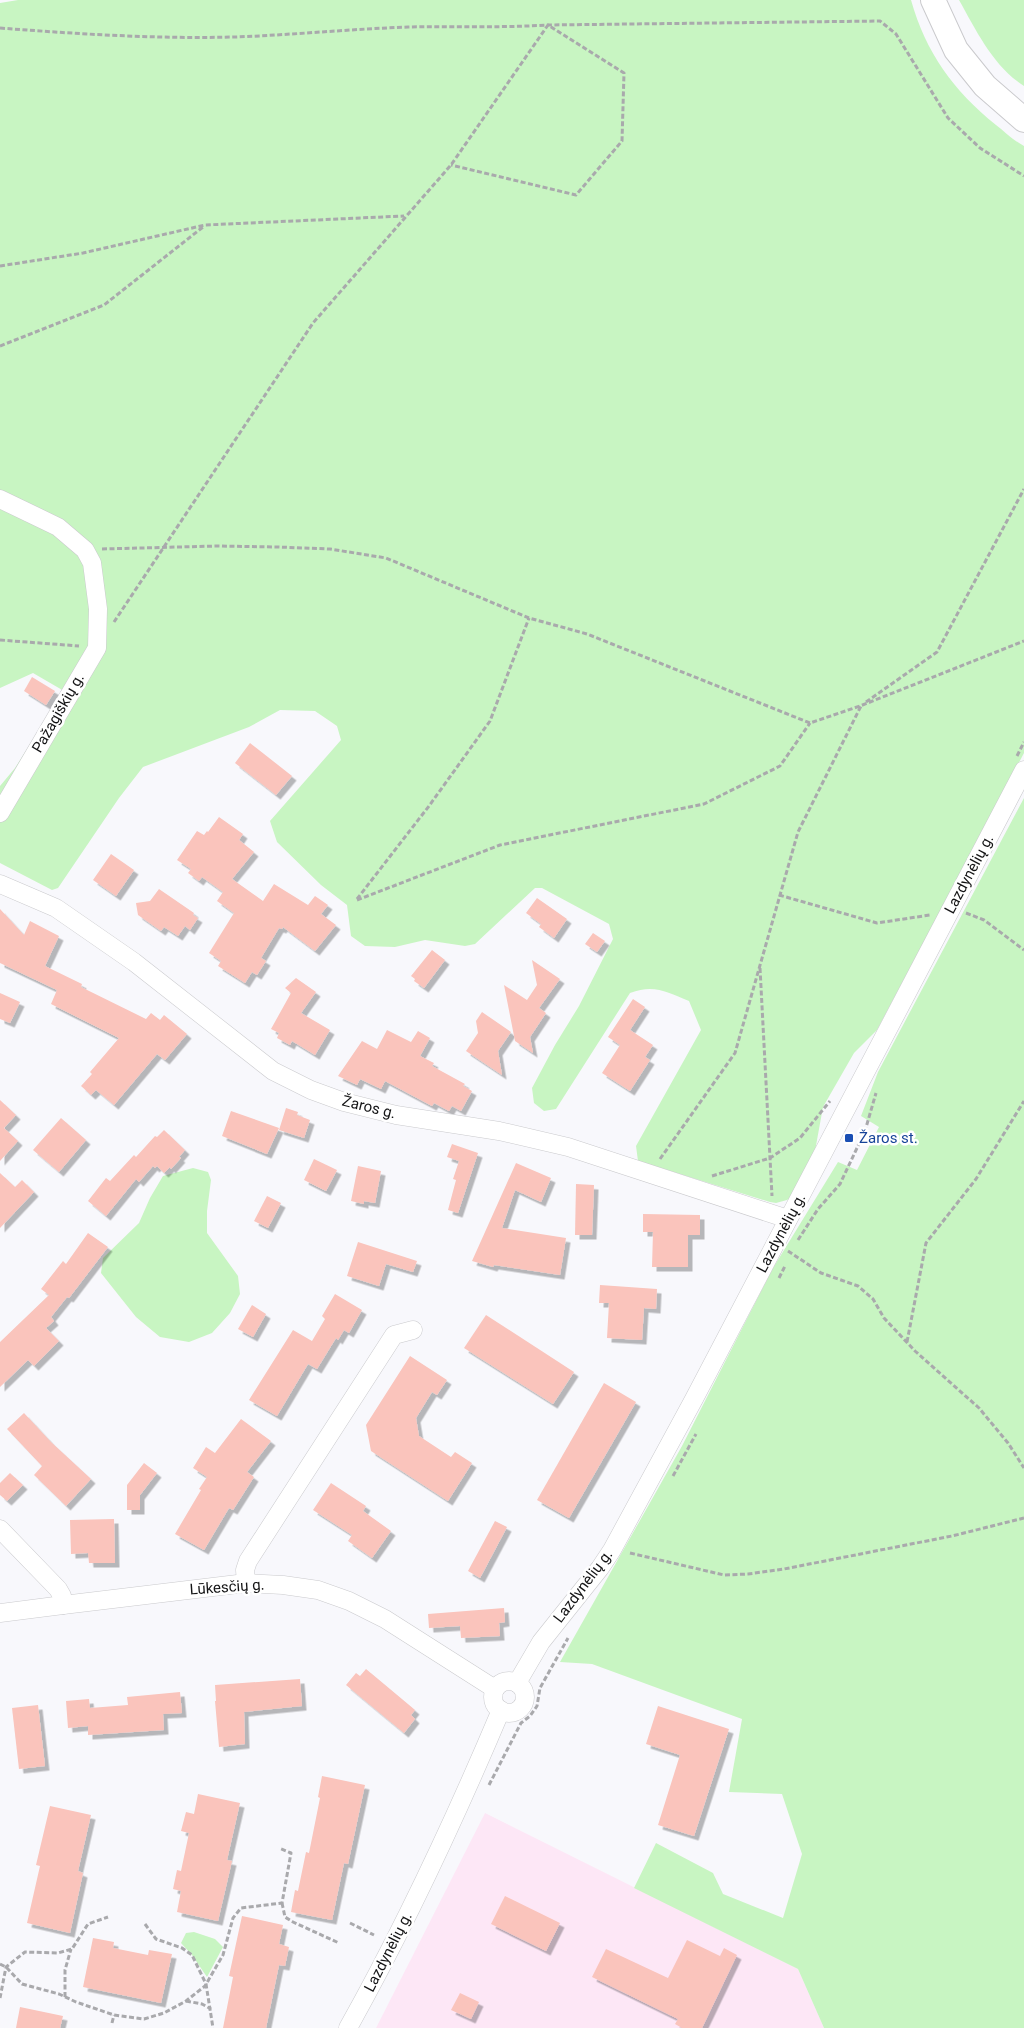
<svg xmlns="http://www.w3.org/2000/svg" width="1024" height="2028" font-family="Roboto,sans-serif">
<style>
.industrial{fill:#fde7f6}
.green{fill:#c8f5c2}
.building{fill:#fac4bc;filter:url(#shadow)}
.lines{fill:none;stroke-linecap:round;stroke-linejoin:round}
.street-casing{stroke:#cacacd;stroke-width:19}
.secondary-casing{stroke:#cacacd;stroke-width:26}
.path{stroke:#a9a9ac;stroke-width:3;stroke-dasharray:5 2.5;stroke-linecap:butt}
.street{stroke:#fff;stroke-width:18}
.secondary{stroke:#fff;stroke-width:24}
.transit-dot{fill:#1a4fb4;stroke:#fff;stroke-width:2}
.labels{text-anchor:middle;stroke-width:5;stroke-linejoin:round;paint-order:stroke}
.street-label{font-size:15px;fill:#141415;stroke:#fff}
.transit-label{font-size:15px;fill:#164399;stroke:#fff;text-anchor:start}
</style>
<defs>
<filter id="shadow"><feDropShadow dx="4.5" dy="4.5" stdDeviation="0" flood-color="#0004"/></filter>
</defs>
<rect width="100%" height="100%" fill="#f8f8fc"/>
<polygon class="industrial" points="485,1813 798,1969 824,2028 376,2028"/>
<g class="green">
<path d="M18,0H911C926,53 953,90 996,125C1005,132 1014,141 1024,146V753L877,1030L854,1053L823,1107L815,1151L794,1195L787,1200L776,1203L770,1202L638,1161L636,1146L701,1030L689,1001C667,992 654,984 630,993L556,1109L544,1111L534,1103L532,1088L555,1045L579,1006L613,939L609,924L542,888H535L475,944L465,946L425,940L395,947L365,946L351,936L347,905L321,885L277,842L270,821L341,740L337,726L315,711L280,710L249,727L143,767L119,798L58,888L52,890L0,863V786L15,768L64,691L33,673L0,688V3Z"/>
<path d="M959,0H1024V86C993,66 977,32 959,0Z"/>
<polygon points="1024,798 1024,2028 824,2028 798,1969 634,1888 656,1843 713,1873 723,1894 783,1918 802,1854 782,1794 729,1792 742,1719 592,1664 560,1662 682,1446 773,1268 838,1162 857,1170 879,1127 861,1116 878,1072"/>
<polygon points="193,1168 208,1172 211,1180 207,1211 207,1233 238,1276 240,1294 230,1313 212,1333 189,1342 160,1337 136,1317 101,1273 103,1258 139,1223 150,1198 163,1176"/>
<polygon points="194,1932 215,1939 223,1947 207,1977 192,1955 181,1943 186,1933"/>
</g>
<g class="building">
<polygon points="32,677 55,691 46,705 24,691"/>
<polygon points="250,743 292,776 276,795 235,763"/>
<polygon points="219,817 243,834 239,840 254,852 232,879 263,901 274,884 308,905 315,896 328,905 321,914 336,925 315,951 283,927 282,929 279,928 261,958 266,961 257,975 252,972 245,983 218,966 221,961 209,953 234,913 217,901 223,892 202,877 199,881 188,873 191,869 177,860 197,831 204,835 207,831 208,832"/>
<polygon points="111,854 134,870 116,896 93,880"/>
<polygon points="159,889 194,913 193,915 198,918 190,930 185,926 178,936 164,927 161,931 138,915 136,903 150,901"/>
<polygon points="537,898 567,919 554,938 539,927 541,924 526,913"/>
<polygon points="0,909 24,935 30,921 59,936 45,966 82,984 81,987 146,1019 151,1013 160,1020 164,1015 187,1034 165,1060 157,1054 114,1105 96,1090 91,1095 81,1086 92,1074 90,1072 119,1038 51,1004 57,990 0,963"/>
<polygon points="593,933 605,941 597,952 585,944"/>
<polygon points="432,950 445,960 424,988 414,981 415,979 411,976"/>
<polygon points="532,960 560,979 539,1008 546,1013 530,1037 533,1053 515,1041 504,985 527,1000 537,985"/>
<polygon points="296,978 316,992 301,1013 330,1030 315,1055 292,1041 290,1045 277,1038 279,1033 271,1029 291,993 285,988"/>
<polygon points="0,993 20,1002 10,1023 0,1019"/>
<polygon points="633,999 645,1007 630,1030 653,1045 645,1057 650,1060 630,1091 602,1073 620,1045 608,1037"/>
<polygon points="482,1012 511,1032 498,1051 502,1075 466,1051 478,1033 476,1021"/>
<polygon points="387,1030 411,1042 418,1031 430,1038 420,1056 434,1063 432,1066 465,1084 463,1086 472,1091 461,1111 452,1106 449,1111 434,1103 432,1106 385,1081 381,1089 360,1079 357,1085 338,1076 362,1041 377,1049"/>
<polygon points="0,1100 16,1115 4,1128 18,1141 0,1161"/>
<polygon points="286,1108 298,1112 297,1115 310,1120 304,1138 279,1130"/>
<polygon points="231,1111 279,1128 267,1154 222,1136"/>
<polygon points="61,1118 86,1140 59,1172 33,1150"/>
<polygon points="164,1130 185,1150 179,1157 181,1158 171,1169 170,1167 164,1173 157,1166 155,1168 153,1166 139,1182 136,1179 106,1216 88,1201 106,1178 110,1181 134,1155 136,1157 155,1136 157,1137"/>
<polygon points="452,1144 478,1153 458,1213 448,1210 456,1180 453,1179 459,1161 447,1157"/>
<polygon points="314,1159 337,1170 326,1191 304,1180"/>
<polygon points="516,1163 551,1178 541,1202 515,1190 502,1228 566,1238 560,1275 494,1265 493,1267 472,1261"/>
<polygon points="358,1166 381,1171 375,1203 364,1201 364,1204 351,1201"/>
<polygon points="0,1173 15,1187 22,1180 34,1192 0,1228"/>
<polygon points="576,1184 594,1185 592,1235 575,1235"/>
<polygon points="267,1196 281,1203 268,1228 254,1221"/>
<polygon points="643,1214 700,1215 700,1235 688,1235 688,1267 652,1267 653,1232 643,1232"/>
<polygon points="88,1233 108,1247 69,1298 67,1297 51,1317 54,1321 46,1328 59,1341 34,1366 28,1360 0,1387 0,1342 49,1295 41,1289 63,1261 66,1264"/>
<polygon points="358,1242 417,1261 413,1272 386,1264 379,1286 347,1276"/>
<polygon points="600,1285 657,1289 656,1309 644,1308 642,1340 607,1338 609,1303 599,1303"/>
<polygon points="335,1294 362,1310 349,1333 344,1330 338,1340 336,1338 317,1369 308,1364 277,1416 249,1400 293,1330 312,1341 325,1319 322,1316"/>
<polygon points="252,1305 266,1314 253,1337 238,1329"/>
<polygon points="486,1315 574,1372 553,1404 464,1348"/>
<polygon points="410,1356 447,1380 437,1395 432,1392 416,1418 419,1436 451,1457 455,1452 472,1463 448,1501 371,1451 366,1425"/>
<polygon points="604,1383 636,1402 569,1518 537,1500"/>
<polygon points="24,1413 51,1442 91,1479 66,1506 34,1475 42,1466 7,1429"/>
<polygon points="241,1419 271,1441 247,1472 254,1477 233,1510 229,1508 204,1550 175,1534 201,1490 199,1489 207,1477 193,1468 206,1447 215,1453"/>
<polygon points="144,1463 157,1473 140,1495 140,1510 127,1510 127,1485"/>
<polygon points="10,1473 23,1485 7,1501 0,1495 0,1483"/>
<polygon points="331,1483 366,1506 363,1511 391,1531 372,1558 348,1541 352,1535 313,1510"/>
<polygon points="114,1519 115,1563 89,1563 88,1553 71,1554 70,1520"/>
<polygon points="495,1521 507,1527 480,1578 468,1571"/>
<polygon points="504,1608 505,1622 499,1623 500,1636 461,1638 460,1626 429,1628 428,1614"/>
<polygon points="366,1669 415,1710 411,1715 415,1719 404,1733 346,1685 356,1673 360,1676"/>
<polygon points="300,1679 302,1706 244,1712 245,1744 219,1747 215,1701 216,1701 215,1685"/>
<polygon points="180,1692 182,1713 163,1714 164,1730 88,1735 88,1726 68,1728 66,1701 89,1699 90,1708 128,1705 127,1697"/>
<polygon points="38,1705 45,1766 19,1769 12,1708"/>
<polygon points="658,1706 729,1729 694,1836 658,1825 680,1755 646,1744"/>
<polygon points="322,1776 365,1785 348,1864 344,1863 332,1920 291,1912 295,1890 298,1891 306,1852 309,1853 320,1798 318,1797"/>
<polygon points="198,1794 240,1803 227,1860 232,1861 218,1921 177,1912 181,1891 173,1889 177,1870 181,1871 189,1833 181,1831 186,1812 194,1814"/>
<polygon points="50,1806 91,1815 78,1871 83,1873 70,1933 27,1923 40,1866 36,1865"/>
<polygon points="505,1896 560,1923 546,1951 491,1924"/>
<polygon points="242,1916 283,1925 279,1944 289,1947 285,1966 279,1965 266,2028 223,2028 233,1977 229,1976"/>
<polygon points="93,1938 114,1942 113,1948 148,1955 149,1950 172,1954 161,2003 83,1987"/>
<polygon points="687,1940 720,1956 724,1948 737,1955 702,2028 682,2028 675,2024 678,2019 592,1977 606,1949 668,1978"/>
<polygon points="460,1993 479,2002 471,2019 451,2010"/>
<polygon points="20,2007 63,2016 60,2028 16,2028"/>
</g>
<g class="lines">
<g class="street-casing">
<g id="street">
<polyline points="0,499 58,527 85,550 92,563 98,609 97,648 0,813"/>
<polyline points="0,884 56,908 134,962 273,1071 311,1090 344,1102 396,1115 499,1131 568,1147 788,1219"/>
<polyline points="0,1529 58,1589 62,1596 63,1605 246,1583 283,1585 318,1590 349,1601 385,1619 495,1689"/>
<polyline points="246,1583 245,1570 248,1561 394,1335 413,1330"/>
<polyline points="0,1613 63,1605"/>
<circle cx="509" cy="1697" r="16"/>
<polyline points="517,1683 541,1642 600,1568 612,1550 694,1399 1024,770"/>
<path d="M348,2028C405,1926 455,1819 501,1710"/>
</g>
</g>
<g class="secondary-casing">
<polyline id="secondary" points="933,0 956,50 985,86 1024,120"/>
</g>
<g class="path">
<path d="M0,28C78,34 156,39 234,37C292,35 350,29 408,27C454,26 501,28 548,25L880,21L896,34L948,118L980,148L1024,176"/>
<polyline points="0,266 83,253 205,225 404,216"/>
<polyline points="0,346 104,305 203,227"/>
<polyline points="102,549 217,546 278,547 330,549 386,558 529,618 587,634 810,723 860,706 1024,641"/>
<polyline points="114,622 313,323 451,165 548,25 624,73 622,141 576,195 451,165"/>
<polyline points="0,640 79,646"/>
<polyline points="866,702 937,652 1024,489"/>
<polyline points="1017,756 1024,742"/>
<polyline points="779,895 877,923 930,915"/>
<polyline points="357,899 429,806 490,721 529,618"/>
<polyline points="357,900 500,845 704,804 780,766 810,723"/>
<polyline points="966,913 984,920 1024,950"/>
<polyline points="760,968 772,1196"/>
<polyline points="660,1159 735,1053 798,832 861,706"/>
<polyline points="712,1176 770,1158 800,1138 830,1101"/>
<polyline points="798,1240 818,1209 840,1184 865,1131 876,1093"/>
<polyline points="788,1251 821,1273 858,1286 873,1299 884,1318 915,1351 979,1408 1008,1443 1024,1468"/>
<polyline points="779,1278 785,1266"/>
<polyline points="907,1342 926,1243 976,1179 1024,1101"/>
<polyline points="673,1476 696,1434"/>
<polyline points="630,1553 724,1575 748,1574 784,1569 952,1536 1024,1518"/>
<polyline points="489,1785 521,1723 530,1716 537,1706 540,1688 568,1638"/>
<polyline points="282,1903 285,1917 293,1922 339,1943"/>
<polyline points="350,1923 374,1935"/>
<polyline points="145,1924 156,1939 182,1948 192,1955 206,1984 213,2028"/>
<polyline points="0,1964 6,1967 22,1984 59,1994 76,2002 114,2015 144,2019 164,2013 186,2001 205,1986 223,1955 233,1918 241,1908 282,1903 291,1853 279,1848"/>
<polyline points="65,1997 65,1970 71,1949"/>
<polyline points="0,1998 6,1967 25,1952 58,1953 72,1949 88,1924 108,1917"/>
<polyline points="186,2001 202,2004 211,2009"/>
<polyline points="112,2023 114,2015"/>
</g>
<use href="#street" class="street"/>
<use href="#secondary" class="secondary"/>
</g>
<rect class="transit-dot" x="844" y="1133" width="10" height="10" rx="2.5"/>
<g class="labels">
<g class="street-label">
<text transform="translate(58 713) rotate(-60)" y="5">Pažagiškių g.</text>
<text transform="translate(969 874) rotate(-62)" y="5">Lazdynėlių g.</text>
<text transform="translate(369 1107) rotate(14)" y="5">Žaros g.</text>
<text transform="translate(781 1233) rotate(-62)" y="5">Lazdynėlių g.</text>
<text transform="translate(583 1586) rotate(-53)" y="5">Lazdynėlių g.</text>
<text transform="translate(227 1587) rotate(-4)" y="5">Lūkesčių g.</text>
<text transform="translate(388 1952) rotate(-63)" y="5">Lazdynėlių g.</text>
</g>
<g class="transit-label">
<text x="859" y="1143">Žaros st.</text>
</g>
</g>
</svg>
